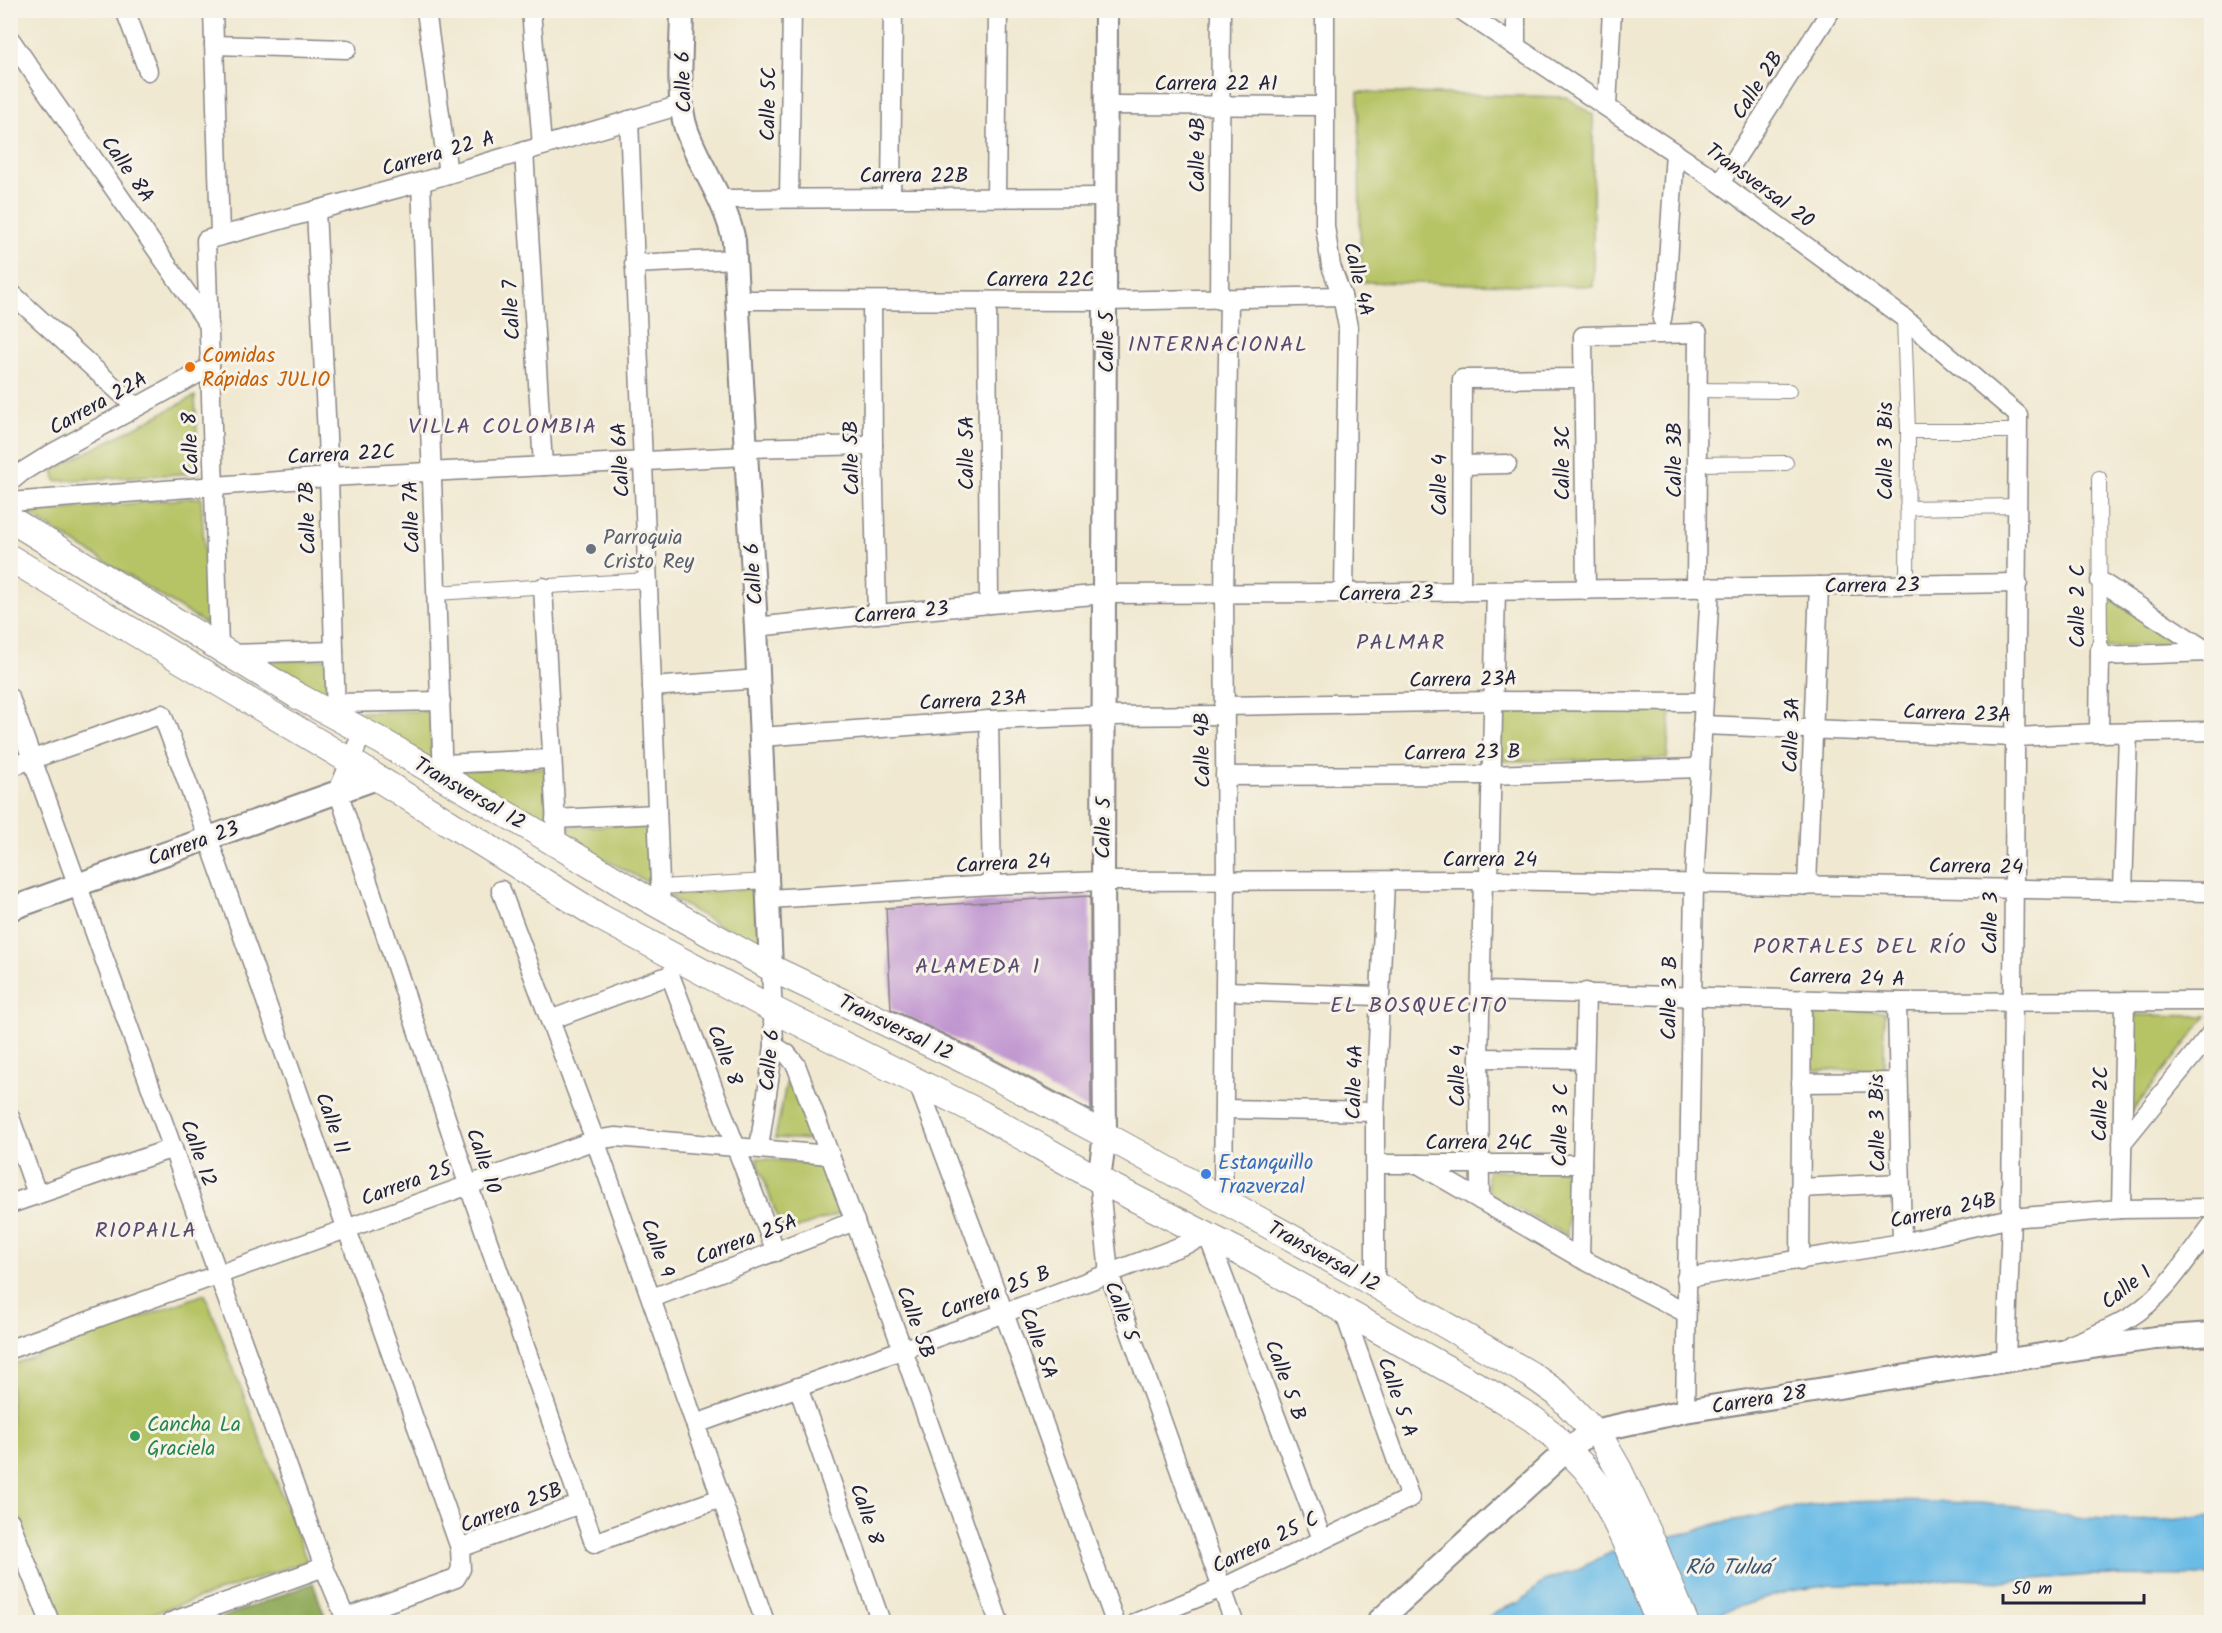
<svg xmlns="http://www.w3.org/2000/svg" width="2222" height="1633" font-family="Kalam,sans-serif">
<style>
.green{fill:#b7c466;stroke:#6c7350;stroke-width:1.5}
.forest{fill:#91aa5b;stroke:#5a664b;stroke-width:1.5}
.water{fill:#6bbbe6;stroke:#466e90;stroke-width:1.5}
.building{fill:#c095d0}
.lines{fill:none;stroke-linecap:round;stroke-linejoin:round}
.pedestrian-casing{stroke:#898586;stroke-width:16}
.minor-casing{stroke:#898586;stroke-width:21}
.tertiary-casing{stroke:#898586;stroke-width:26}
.secondary-casing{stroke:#898586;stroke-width:28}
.pedestrian{stroke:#fff;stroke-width:14}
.minor{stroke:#fff;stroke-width:18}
.tertiary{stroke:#fff;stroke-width:22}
.secondary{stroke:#fff;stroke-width:26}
.food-dot{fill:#e8710a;stroke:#f7f3e8;stroke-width:2}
.worship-dot{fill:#6b7280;stroke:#f7f3e8;stroke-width:2}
.shop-dot{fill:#3f7fe0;stroke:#f7f3e8;stroke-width:2}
.leisure-dot{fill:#2e9e5b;stroke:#f7f3e8;stroke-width:2}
.labels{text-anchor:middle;stroke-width:6;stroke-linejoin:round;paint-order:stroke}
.street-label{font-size:21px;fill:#22223b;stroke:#f7f3e8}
.food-label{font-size:21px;fill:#c56008;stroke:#f7f3e8;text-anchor:start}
.worship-label{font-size:21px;fill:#5b616d;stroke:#f7f3e8;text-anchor:start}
.shop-label{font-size:21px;fill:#366cbe;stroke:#f7f3e8;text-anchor:start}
.leisure-label{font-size:21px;fill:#27864d;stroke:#f7f3e8;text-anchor:start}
.neighbourhood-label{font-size:22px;letter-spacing:1.5px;fill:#594a6f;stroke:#f7f3e8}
.water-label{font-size:22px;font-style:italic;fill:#3c5877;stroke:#f7f3e8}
</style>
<rect width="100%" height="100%" fill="#f7f3e8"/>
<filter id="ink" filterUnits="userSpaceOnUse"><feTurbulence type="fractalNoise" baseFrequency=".0167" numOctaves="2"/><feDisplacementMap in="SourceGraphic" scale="12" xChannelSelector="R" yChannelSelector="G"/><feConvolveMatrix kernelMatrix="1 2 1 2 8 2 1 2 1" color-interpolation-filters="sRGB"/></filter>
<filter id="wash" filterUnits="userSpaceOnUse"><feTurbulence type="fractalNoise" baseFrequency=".008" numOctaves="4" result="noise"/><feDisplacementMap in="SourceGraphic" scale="24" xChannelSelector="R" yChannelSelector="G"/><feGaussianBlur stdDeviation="1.35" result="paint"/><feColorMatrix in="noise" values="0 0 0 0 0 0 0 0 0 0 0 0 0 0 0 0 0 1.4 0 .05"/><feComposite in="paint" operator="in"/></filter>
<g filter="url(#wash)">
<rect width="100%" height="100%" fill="#f0e8d0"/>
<g class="green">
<polygon points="1358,92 1566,97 1593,115 1593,286 1361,282"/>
<polygon points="195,396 199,473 56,481 53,470"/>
<polygon points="201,497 209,626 27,513"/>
<polygon points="2104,595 2180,643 2106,648"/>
<polygon points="326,659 328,703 259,662"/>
<polygon points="1671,710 1667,759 1502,761 1501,712"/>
<polygon points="430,711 432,759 348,712"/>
<polygon points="545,768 548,828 451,770"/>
<polygon points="647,824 651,884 566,839 565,827"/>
<polygon points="760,888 763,950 666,895"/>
<polygon points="1813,1009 1884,1011 1884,1070 1811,1070"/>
<polygon points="2131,1015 2207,1016 2131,1113"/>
<polygon points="788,1075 813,1140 775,1138"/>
<polygon points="756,1158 825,1165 842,1213 783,1233"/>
<polygon points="1571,1170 1567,1235 1488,1194 1487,1171"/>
<polygon points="205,1294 307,1561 129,1622 53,1622 11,1507 11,1365"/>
</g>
<polygon class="forest" points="313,1583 327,1622 211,1622"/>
<polygon class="water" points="1892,1501 1981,1503 2041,1510 2076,1518 2164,1520 2211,1515 2211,1576 2092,1575 2009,1581 1953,1579 1907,1585 1832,1585 1789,1591 1719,1613 1694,1614 1682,1622 1481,1622 1497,1611 1520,1602 1544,1581 1574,1571 1612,1552 1638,1548 1667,1537 1693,1532 1719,1523 1775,1513 1789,1508 1835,1502"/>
<g id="blocks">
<polygon class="building" points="1090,896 1091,1111 973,1048 891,1009 886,908"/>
</g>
</g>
<g filter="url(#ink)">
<use href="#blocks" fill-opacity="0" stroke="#898586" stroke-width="1.5"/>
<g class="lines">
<g class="pedestrian-casing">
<g id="pedestrian">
<polyline points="1904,318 1908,431 1907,584"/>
<polyline points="1697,390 1789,391"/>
<polyline points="1908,431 2019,431"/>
<polyline points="1697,464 1786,463"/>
<polyline points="2099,478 2100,648"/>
<polyline points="1907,508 2018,506"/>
<polyline points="436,593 648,580"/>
<polyline points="660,887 768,881"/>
</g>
</g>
<g class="minor-casing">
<g id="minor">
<polyline points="125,10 148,71"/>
<polyline points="213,10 220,235"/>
<polyline points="426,10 448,174"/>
<polyline points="531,10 542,146"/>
<polyline points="1325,10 1325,226 1331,266 1342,296 1348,327 1344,593"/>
<polyline points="1461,10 1720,183 1904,318 2018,415 2011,1218 2006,1360"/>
<polyline points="10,39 209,325"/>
<polyline points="214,45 347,49"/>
<polyline points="1516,47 1516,10"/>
<polyline points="1106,105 1325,106"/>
<polyline points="1607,106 1612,10"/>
<polyline points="629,120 661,906"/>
<polyline points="524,151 543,466"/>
<polyline points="421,182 443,778"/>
<polyline points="1720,183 1831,10"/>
<polyline points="789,197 792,10"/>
<polyline points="996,197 998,10"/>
<polyline points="891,198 893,10"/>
<polyline points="721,199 1106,197"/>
<polyline points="316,210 329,477 336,717"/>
<polyline points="634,264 736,259"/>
<polyline points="10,292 136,407"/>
<polyline points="739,300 1106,301 1342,296"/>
<polyline points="1219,300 1221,10"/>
<polyline points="872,302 873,445 877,614"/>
<polyline points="987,302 989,604"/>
<polyline points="1662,319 1666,293 1675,152"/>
<polyline points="746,448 873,445"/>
<polyline points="1462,465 1507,464"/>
<polyline points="10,482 22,472 51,454 210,367"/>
<polyline points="10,502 329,477 746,456"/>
<polyline points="2100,581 2212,654"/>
<polyline points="543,587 557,844"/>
<polyline points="1586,590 1583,336 1698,333 1696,586"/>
<polyline points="1461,592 1462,379 1584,378"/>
<polyline points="756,627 877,614 1105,594 1344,593 2018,583"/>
<polyline points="219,647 206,240 421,182 681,105"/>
<polyline points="230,654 334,651"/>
<polyline points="2100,656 2209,652"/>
<polyline points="652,687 759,679"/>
<polyline points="10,698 324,1567 347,1622"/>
<polyline points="336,703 441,701"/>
<polyline points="1224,706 1493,701 1703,702"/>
<polyline points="989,720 992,885"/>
<polyline points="1702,725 2017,737 2099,733 2212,731"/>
<polyline points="363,731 338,791 468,1184 594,1543 721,1498"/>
<polyline points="2099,733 2100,648"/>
<polyline points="761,737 989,720 1104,716 1224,715"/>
<polyline points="443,764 552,759"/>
<polyline points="10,767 162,714 208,838 460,1548"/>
<polyline points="1225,776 1490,775 1699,768"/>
<polyline points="555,819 657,814"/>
<polyline points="1489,880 1496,591"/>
<polyline points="1807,886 1819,586"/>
<polyline points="501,890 595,1140 765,1622"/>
<polyline points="2123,891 2128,733"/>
<polyline points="769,899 992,885 1103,881 1489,880 2212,892"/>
<polyline points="1226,991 1379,996"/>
<polyline points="1481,991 1897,1002 2212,1001"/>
<polyline points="1897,1002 1902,1243"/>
<polyline points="550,1020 670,975 776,1252"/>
<polyline points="774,1046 787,1054 796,1065 903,1350 999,1622"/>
<polyline points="1479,1058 1584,1059"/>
<polyline points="917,1081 1004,1313 1115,1622"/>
<polyline points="1801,1083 1898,1082"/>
<polyline points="1225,1109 1375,1112"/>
<polyline points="10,1117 37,1194"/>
<polyline points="2122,1143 2212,1032"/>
<polyline points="759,1148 774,1046 771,968"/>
<polyline points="1375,1164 1582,1164"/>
<polyline points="1418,1164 1580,1258 1686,1313"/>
<polyline points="1099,1179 1109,1273 1234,1622"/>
<polyline points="1800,1188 1900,1183"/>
<polyline points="1223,1200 1226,881 1224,594 1229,300"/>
<polyline points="1480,1200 1479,1058 1483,881"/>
<polyline points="10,1204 173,1148"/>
<polyline points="2121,1209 2125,1001"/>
<polyline points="1580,1258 1586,992"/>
<polyline points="1800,1261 1802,999"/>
<polyline points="1686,1278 1902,1243 2011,1218 2121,1209 2212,1208"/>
<polyline points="1375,1284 1375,1112 1385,881"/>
<polyline points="652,1298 855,1221"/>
<path d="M2070,1345C2090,1337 2111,1329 2129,1318C2165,1296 2187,1258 2212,1225"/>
<polyline points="10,1349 595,1140 616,1137 830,1155"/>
<polyline points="798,1387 881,1622"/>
<polyline points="1685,1411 1694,884 1710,587"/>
<polyline points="696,1424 1004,1313 1208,1236 1322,1539"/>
<polyline points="10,1521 50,1622"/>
<polyline points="345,1618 456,1578 461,1569 460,1548 580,1504"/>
<polyline points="171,1622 324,1567"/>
<polyline points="1137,1622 1222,1588 1410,1498 1344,1312"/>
</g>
</g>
<g class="tertiary-casing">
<g id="tertiary">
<path d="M682,10C682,43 676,102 687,131C701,169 726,201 734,241L756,627L771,968"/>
<polyline points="10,909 377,778"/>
<polyline points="1099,1179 1105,1135 1103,881 1106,10"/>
<polyline points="1378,1622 1568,1449 1594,1431 1685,1411 2099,1346 2155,1338 2212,1334"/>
</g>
</g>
<g class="secondary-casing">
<g id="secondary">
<polyline points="10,519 296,695 381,741 530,828 637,893 771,968 966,1061 1105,1135 1350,1270 1530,1374 1558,1394 1602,1440 1619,1470 1649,1534 1685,1622"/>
<polyline points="10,558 350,761 600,917 772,1009 982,1114 1101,1181 1245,1255 1501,1399 1533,1419 1552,1434 1585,1468 1598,1485 1627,1546 1659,1622"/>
</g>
</g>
<use href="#pedestrian" class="pedestrian"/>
<use href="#minor" class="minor"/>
<use href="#tertiary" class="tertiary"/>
<use href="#secondary" class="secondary"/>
</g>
</g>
<circle class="food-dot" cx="190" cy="367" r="6"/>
<circle class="worship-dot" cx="591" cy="549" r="6"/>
<circle class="shop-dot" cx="1206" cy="1174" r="6"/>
<circle class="leisure-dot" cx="135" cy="1436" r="6"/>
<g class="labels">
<g class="street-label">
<text transform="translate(683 82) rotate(-92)" y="7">Calle 6</text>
<text x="1216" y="90">Carrera 22 A1</text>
<text transform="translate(1757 85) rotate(-57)" y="7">Calle 2B</text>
<text transform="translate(768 104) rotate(-89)" y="7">Calle 5C</text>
<text transform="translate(438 153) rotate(-16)" y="7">Carrera 22 A</text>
<text transform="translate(1197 155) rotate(-90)" y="7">Calle 4B</text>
<text transform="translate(128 169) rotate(55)" y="7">Calle 8A</text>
<text x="914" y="182">Carrera 22B</text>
<text transform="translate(1760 185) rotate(36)" y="7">Transversal 20</text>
<text x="1040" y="286">Carrera 22C</text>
<text transform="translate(1359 279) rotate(77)" y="7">Calle 4A</text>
<text transform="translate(511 310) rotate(-93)" y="7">Calle 7</text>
<text transform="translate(1106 342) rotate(-90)" y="7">Calle 5</text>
<text transform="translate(98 403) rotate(-29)" y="7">Carrera 22A</text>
<text transform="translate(190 444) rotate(-92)" y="7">Calle 8</text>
<text transform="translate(1885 451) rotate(-90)" y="7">Calle 3 Bis</text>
<text transform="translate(966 453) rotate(-90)" y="7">Calle 5A</text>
<text transform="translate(341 454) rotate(-3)" y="7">Carrera 22C</text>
<text transform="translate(851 458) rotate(-91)" y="7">Calle 5B</text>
<text transform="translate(620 460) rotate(-93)" y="7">Calle 6A</text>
<text transform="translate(1674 460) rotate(-90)" y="7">Calle 3B</text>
<text transform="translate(1562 463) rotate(-90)" y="7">Calle 3C</text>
<text transform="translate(1439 485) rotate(-90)" y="7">Calle 4</text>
<text transform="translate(411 517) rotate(-92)" y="7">Calle 7A</text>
<text transform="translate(307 518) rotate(-92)" y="7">Calle 7B</text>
<text transform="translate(753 574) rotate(-94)" y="7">Calle 6</text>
<text transform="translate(1872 585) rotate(-1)" y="7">Carrera 23</text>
<text transform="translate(1386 593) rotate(-1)" y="7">Carrera 23</text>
<text transform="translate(2077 606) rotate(-90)" y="7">Calle 2 C</text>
<text transform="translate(901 612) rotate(-5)" y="7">Carrera 23</text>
<text transform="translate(1463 679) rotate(-1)" y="7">Carrera 23A</text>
<text transform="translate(973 700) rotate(-3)" y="7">Carrera 23A</text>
<text transform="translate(1957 713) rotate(2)" y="7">Carrera 23A</text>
<text transform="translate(1791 735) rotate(-88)" y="7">Calle 3A</text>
<text transform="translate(1202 750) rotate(-91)" y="7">Calle 4B</text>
<text transform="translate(1462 752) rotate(-1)" y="7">Carrera 23 B</text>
<text transform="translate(470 793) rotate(30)" y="7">Transversal 12</text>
<text transform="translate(1103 828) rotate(-89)" y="7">Calle 5</text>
<text transform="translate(193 843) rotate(-20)" y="7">Carrera 23</text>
<text x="1490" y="866">Carrera 24</text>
<text transform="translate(1003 863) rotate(-3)" y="7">Carrera 24</text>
<text transform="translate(1976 866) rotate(1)" y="7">Carrera 24</text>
<text transform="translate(1990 923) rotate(-89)" y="7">Calle 3</text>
<text transform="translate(1847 977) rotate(2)" y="7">Carrera 24 A</text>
<text transform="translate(1669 998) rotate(-89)" y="7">Calle 3 B</text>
<text transform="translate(896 1027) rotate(26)" y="7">Transversal 12</text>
<text transform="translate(725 1055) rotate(69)" y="7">Calle 8</text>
<text transform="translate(769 1060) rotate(-85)" y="7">Calle 6</text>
<text transform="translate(1457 1076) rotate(-90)" y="7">Calle 4</text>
<text transform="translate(1354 1082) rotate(-88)" y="7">Calle 4A</text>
<text transform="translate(2100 1104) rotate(-89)" y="7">Calle 2C</text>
<text transform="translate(333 1123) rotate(70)" y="7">Calle 11</text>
<text transform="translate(1877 1123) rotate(-91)" y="7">Calle 3 Bis</text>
<text transform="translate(1560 1125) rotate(-89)" y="7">Calle 3 C</text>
<text x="1479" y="1149">Carrera 24C</text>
<text transform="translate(199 1153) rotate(70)" y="7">Calle 12</text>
<text transform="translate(484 1161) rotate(71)" y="7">Calle 10</text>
<text transform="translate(406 1183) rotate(-20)" y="7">Carrera 25</text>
<text transform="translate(1943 1210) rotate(-12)" y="7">Carrera 24B</text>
<text transform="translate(746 1239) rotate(-21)" y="7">Carrera 25A</text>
<text transform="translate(658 1248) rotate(70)" y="7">Calle 9</text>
<text transform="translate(1324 1256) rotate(29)" y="7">Transversal 12</text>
<text transform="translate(2126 1287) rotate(-38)" y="7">Calle 1</text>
<text transform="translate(995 1292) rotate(-21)" y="7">Carrera 25 B</text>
<text transform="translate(1122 1311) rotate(70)" y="7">Calle 5</text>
<text transform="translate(916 1322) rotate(70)" y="7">Calle 5B</text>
<text transform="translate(1039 1343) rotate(70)" y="7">Calle 5A</text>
<text transform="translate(1286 1380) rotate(70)" y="7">Calle 5 B</text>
<text transform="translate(1398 1397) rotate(71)" y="7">Calle 5 A</text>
<text transform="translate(1759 1399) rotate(-9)" y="7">Carrera 28</text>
<text transform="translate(511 1507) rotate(-21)" y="7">Carrera 25B</text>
<text transform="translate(867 1514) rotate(71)" y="7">Calle 8</text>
<text transform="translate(1265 1542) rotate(-26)" y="7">Carrera 25 C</text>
</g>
<g class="food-label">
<text x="202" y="362">Comidas<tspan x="202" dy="24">Rápidas JULIO</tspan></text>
</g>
<g class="worship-label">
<text x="603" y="544">Parroquia<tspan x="603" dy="24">Cristo Rey</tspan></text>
</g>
<g class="shop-label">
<text x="1218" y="1169">Estanquillo<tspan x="1218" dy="24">Trazverzal</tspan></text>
</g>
<g class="leisure-label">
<text x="147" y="1431">Cancha La<tspan x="147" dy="24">Graciela</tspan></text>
</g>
<g class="neighbourhood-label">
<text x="1218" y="351">INTERNACIONAL</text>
<text x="503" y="433">VILLA COLOMBIA</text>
<text x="1401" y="649">PALMAR</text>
<text x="1860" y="953">PORTALES DEL RÍO</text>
<text x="978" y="973">ALAMEDA 1</text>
<text x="1419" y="1012">EL BOSQUECITO</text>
<text x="146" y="1237">RIOPAILA</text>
</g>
<g class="water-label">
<text x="1728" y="1574">Río Tuluá</text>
</g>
</g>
<rect width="2222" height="1633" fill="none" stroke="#f7f3e8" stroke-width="36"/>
<path d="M2003 1594v9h141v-9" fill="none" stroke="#22223b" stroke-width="3"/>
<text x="2012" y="1594" font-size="18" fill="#22223b" stroke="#f7f3e8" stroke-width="4.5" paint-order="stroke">50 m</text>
</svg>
